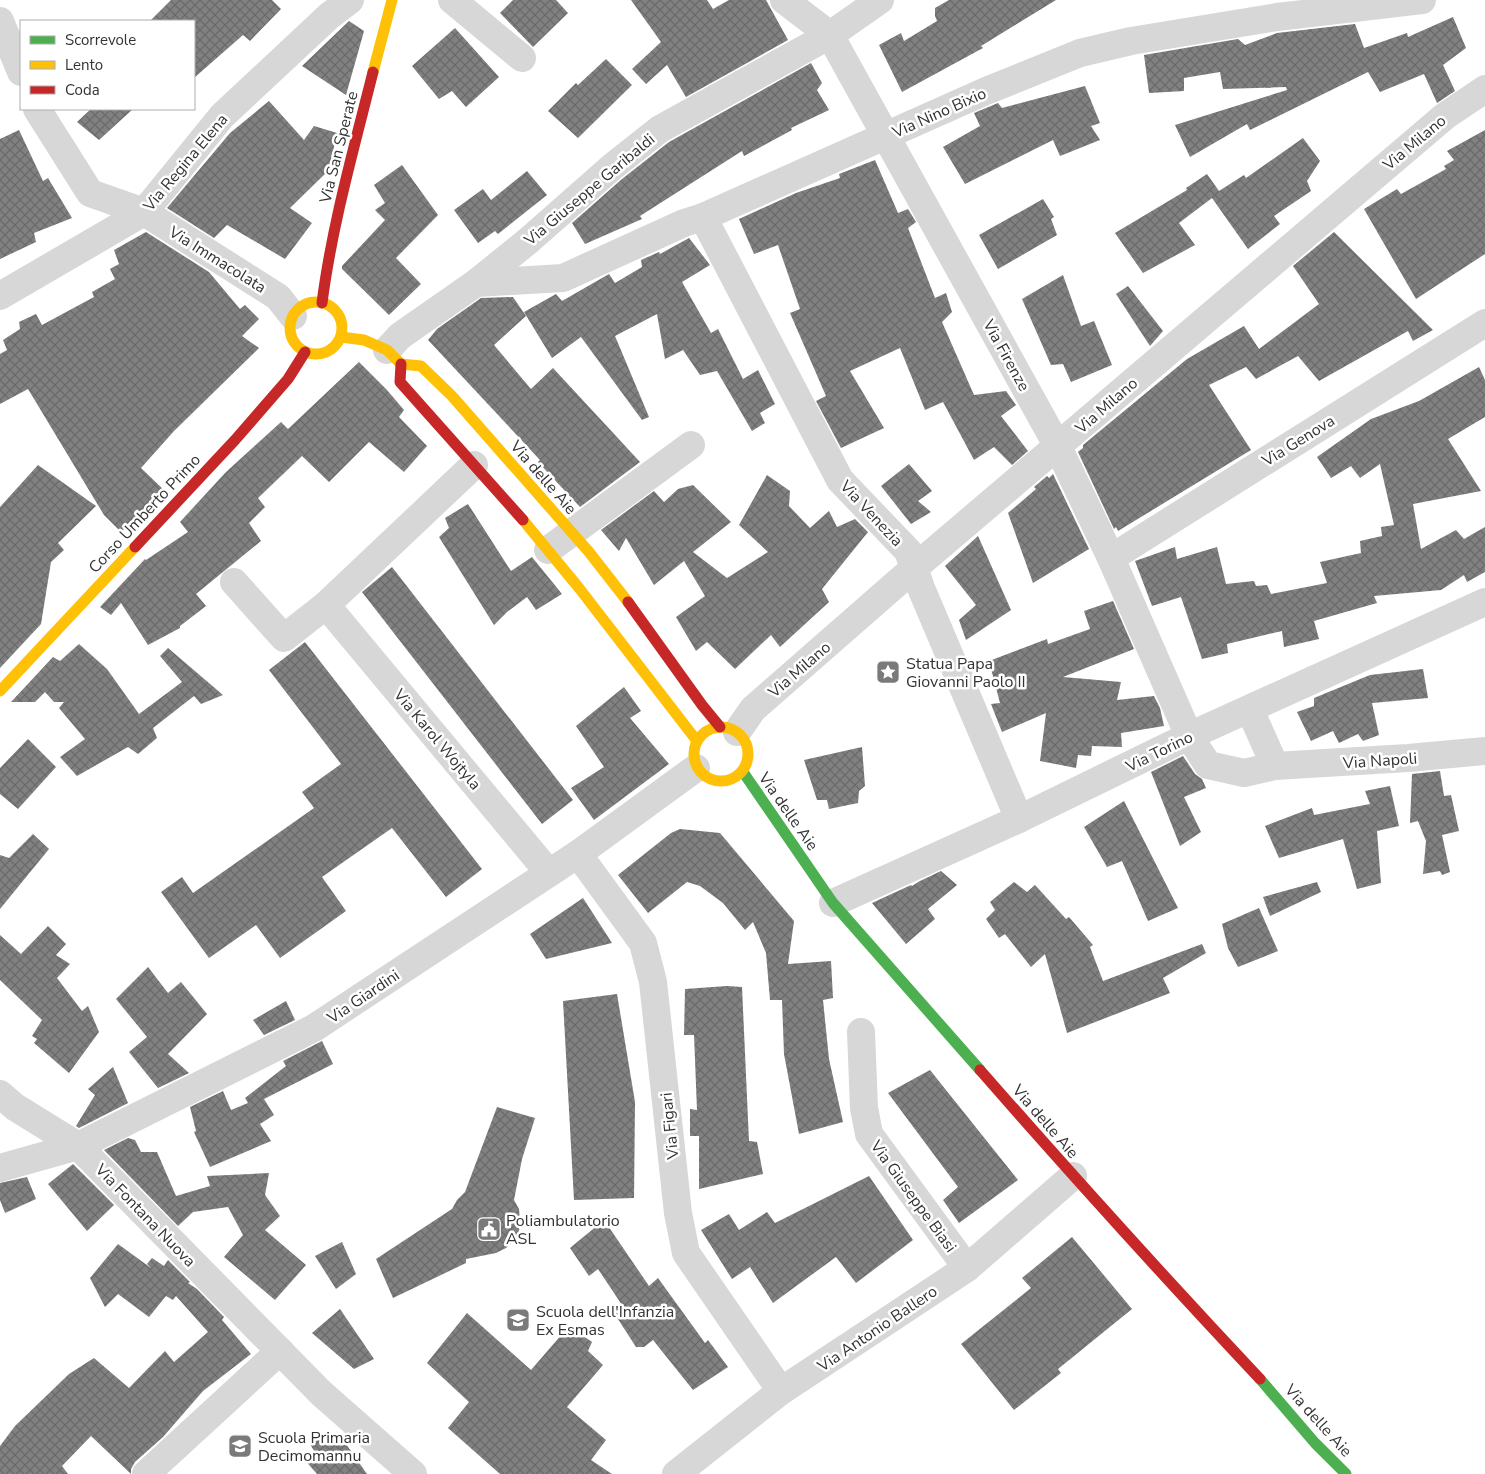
<svg xmlns="http://www.w3.org/2000/svg" width="1485" height="1474" font-family="'Nunito Sans',sans-serif">
<style>
.building{fill:url(#building-cross-hatch)}
.lines{fill:none;stroke-linecap:round;stroke-linejoin:round}
.street{stroke:#d7d7d7;stroke-width:28}
.fast{stroke:#4caf50;stroke-width:11}
.slow{stroke:#ffc107;stroke-width:11}
.jam{stroke:#c62828;stroke-width:11}
.labels{text-anchor:middle;stroke-width:5;stroke-linejoin:round;paint-order:stroke}
.street-label{font-size:16px;fill:#333;stroke:#fff}
.poi-label{font-size:16px;fill:#333;stroke:#fff;text-anchor:start}
</style>
<defs>
<pattern id="building-cross-hatch" width="8" height="8" patternUnits="userSpaceOnUse" patternTransform="scale(1.25)"><rect width="8" height="8" fill="#818181"/><path d="M0 0l8 8M0 8l8-8" fill="none" stroke="#6a6a6a"/></pattern>
</defs>
<rect width="100%" height="100%" fill="#fff"/>
<g class="building">
<polygon points="171,0 272,0 281,9 250,41 243,35 194,78 194,21 150,21"/>
<polygon points="513,0 556,0 568,13 533,47 500,13"/>
<polygon points="631,0 707,0 713,9 729,0 766,0 788,40 686,97 667,65 646,84 632,69 661,42"/>
<polygon points="949,0 1056,0 981,46 983,48 902,92 879,45 901,33 904,41 937,21 935,16 935,8"/>
<polygon points="1453,17 1466,48 1443,65 1455,91 1437,103 1424,74 1380,92 1368,72 1250,130 1247,124 1190,157 1175,125 1287,90 1286,87 1223,89 1220,72 1184,78 1184,91 1149,93 1144,55 1238,39 1245,45 1277,33 1355,24 1364,48 1407,33 1408,37"/>
<polygon points="349,21 364,31 346,95 302,66"/>
<polygon points="455,28 499,77 466,107 452,91 439,99 412,66"/>
<polygon points="606,59 632,85 578,138 548,111 576,83 578,85"/>
<polygon points="811,63 822,83 817,90 829,110 791,128 792,130 744,156 742,151 640,216 642,219 585,244 572,223 622,179 669,142"/>
<polygon points="1085,86 1100,123 1091,126 1100,140 1060,156 1053,140 965,184 943,147 980,126 974,113 998,103 1002,108"/>
<polygon points="269,101 304,140 314,126 337,133 329,170 290,208 312,223 285,259 227,225 214,238 167,208 230,133"/>
<polygon points="91,109 133,109 99,140 77,122"/>
<polygon points="19,130 43,181 48,178 72,218 34,233 36,242 0,259 0,139"/>
<polygon points="1485,130 1485,254 1416,299 1364,209 1397,189 1401,194 1446,169 1444,166 1454,160 1447,151"/>
<polygon points="1303,138 1320,161 1307,181 1311,191 1274,216 1280,224 1248,249 1212,198 1179,223 1195,245 1143,273 1115,233 1187,190 1186,188 1207,174 1219,191 1244,175 1246,178"/>
<polygon points="875,160 898,213 908,209 916,222 908,228 935,298 946,293 952,312 942,322 974,395 1006,391 1016,405 1001,416 1028,451 1012,465 994,447 974,460 943,402 925,410 900,348 850,371 884,428 841,448 816,401 826,396 790,313 800,309 778,245 754,254 739,219 796,193 840,178 839,174"/>
<polygon points="402,165 438,215 396,258 421,284 389,315 342,269 342,266 385,220 375,210 385,203 374,185"/>
<polygon points="527,171 547,195 498,234 495,231 478,243 454,210 483,189 491,200"/>
<polygon points="1043,199 1054,217 1051,219 1057,235 998,269 979,235"/>
<polygon points="146,232 209,272 240,309 245,305 259,319 242,336 259,348 174,431 141,468 165,491 121,532 104,515 28,389 0,404 0,354 7,350 3,340 20,329 19,322 36,314 42,325 94,297 92,292 115,279 110,269 119,264 114,250"/>
<polygon points="1334,232 1433,330 1413,341 1408,331 1319,381 1298,356 1256,379 1246,367 1209,385 1251,450 1118,531 1116,527 1114,529 1078,452 1083,448 1083,445 1187,359 1244,326 1259,349 1319,304 1293,266"/>
<polygon points="689,238 710,265 682,282 711,333 718,329 743,379 758,370 775,404 760,413 765,423 752,431 717,371 700,375 683,350 665,359 657,314 615,336 649,417 642,420 581,337 552,358 524,312 556,294 562,301 609,274 615,283 642,267 641,260 659,252 660,254"/>
<polygon points="1063,275 1081,326 1094,321 1112,365 1071,382 1063,364 1051,365 1022,299"/>
<polygon points="1128,286 1163,331 1150,346 1116,294"/>
<polygon points="513,297 526,316 494,345 531,389 553,368 640,462 580,507 538,462 540,460 428,340 437,329 481,298"/>
<polygon points="359,362 387,390 404,410 399,417 427,446 404,472 369,442 329,482 302,456 258,498 265,507 249,523 261,541 196,594 206,606 180,626 180,628 148,645 121,603 111,615 100,607 145,559 146,560 188,532 180,522 226,472 281,422 288,429"/>
<polygon points="1479,367 1485,380 1485,417 1448,439 1481,491 1413,504 1421,549 1456,530 1464,539 1485,527 1485,572 1467,582 1464,575 1441,590 1374,596 1377,603 1314,621 1319,639 1284,647 1282,631 1227,644 1228,653 1202,659 1181,597 1152,606 1135,561 1175,547 1177,559 1217,547 1226,584 1254,581 1256,586 1267,585 1271,594 1327,583 1320,562 1361,553 1360,541 1382,536 1381,527 1394,525 1380,464 1360,478 1351,466 1331,478 1317,457 1371,419 1419,401"/>
<polygon points="909,464 932,491 918,501 931,512 911,524 881,486"/>
<polygon points="38,465 96,506 58,543 64,550 51,562 41,624 0,668 0,507"/>
<polygon points="1053,474 1089,549 1033,583 1008,513 1036,489 1034,487 1047,476 1049,478"/>
<polygon points="767,475 790,491 789,506 810,528 829,511 837,527 855,519 868,532 822,589 829,602 780,647 771,635 735,669 707,642 696,651 676,617 705,596 684,561 654,585 626,538 619,551 601,530 654,491 664,502 678,489 693,485 731,522 693,552 727,578 768,552 739,525"/>
<polygon points="468,504 511,571 532,557 562,594 536,610 527,597 507,612 494,625 439,537 449,528 445,518"/>
<polygon points="978,536 1011,610 966,640 959,620 976,605 945,566"/>
<polygon points="392,567 573,800 542,824 362,592"/>
<polygon points="1113,601 1134,649 1063,677 1121,682 1117,700 1154,696 1160,708 1164,726 1121,733 1122,747 1092,746 1091,756 1078,755 1076,768 1040,761 1046,713 1002,732 991,704 1000,703 989,661 1047,639 1048,644 1090,629 1084,611"/>
<polygon points="305,642 482,869 446,897 392,828 322,877 346,911 280,958 256,925 209,958 161,892 182,877 193,893 314,808 302,792 341,764 269,670"/>
<polygon points="79,644 107,669 139,714 182,682 160,656 168,648 223,695 201,704 194,696 153,728 157,738 138,754 128,747 77,776 60,757 85,739 59,708 64,702 54,702 45,692 35,702 11,702 53,657 60,661"/>
<polygon points="1423,669 1428,698 1372,703 1379,735 1363,741 1358,734 1339,743 1333,731 1311,741 1297,712 1314,706 1314,698 1370,675"/>
<polygon points="624,687 641,711 630,718 669,764 594,820 571,788 604,767 576,726"/>
<polygon points="28,739 56,767 18,809 0,794 0,768"/>
<polygon points="862,747 865,786 859,791 858,803 829,809 827,800 817,800 804,760"/>
<polygon points="1183,756 1195,774 1202,779 1206,788 1184,797 1201,832 1180,846 1151,772"/>
<polygon points="1440,771 1444,796 1451,795 1459,831 1442,835 1450,872 1442,875 1440,871 1423,874 1426,841 1418,821 1410,823 1412,774"/>
<polygon points="1390,786 1399,826 1377,831 1381,883 1357,889 1343,839 1279,858 1265,826 1312,808 1314,815 1370,804 1365,791"/>
<polygon points="1124,801 1178,908 1148,921 1122,861 1107,867 1084,827"/>
<polygon points="680,829 720,833 794,921 788,964 831,961 833,998 823,1000 829,1059 843,1122 799,1134 784,1054 782,1000 770,1000 766,953 753,922 745,930 723,903 700,886 687,882 648,913 618,875 671,833"/>
<polygon points="33,834 49,849 0,909 0,855 9,858"/>
<polygon points="941,871 957,885 928,909 935,919 906,944 872,903 911,885 912,886 920,881"/>
<polygon points="1014,882 1027,892 1035,885 1066,919 1069,917 1093,945 1090,947 1103,981 1202,944 1206,953 1163,978 1170,993 1067,1033 1045,954 1031,967 1005,934 999,938 986,919 995,910 990,902"/>
<polygon points="1317,882 1321,892 1270,916 1263,897"/>
<polygon points="583,898 612,943 546,959 530,934"/>
<polygon points="1259,908 1278,951 1238,967 1228,948 1222,924"/>
<polygon points="48,926 66,944 56,955 70,964 57,978 82,1011 88,1006 99,1032 69,1073 34,1043 37,1039 32,1036 42,1020 0,980 0,935 21,954"/>
<polygon points="148,967 168,993 181,982 207,1014 168,1054 189,1073 158,1088 129,1052 147,1037 116,999"/>
<polygon points="727,986 742,987 749,1141 757,1142 763,1174 699,1189 699,1136 690,1136 690,1109 697,1110 694,1035 684,1035 685,989"/>
<polygon points="617,994 635,1102 634,1198 574,1200 563,1001"/>
<polygon points="286,1001 295,1020 264,1035 253,1020"/>
<polygon points="322,1041 333,1064 264,1099 274,1115 260,1124 271,1141 210,1167 194,1132 196,1131 190,1107 223,1091 231,1110 248,1103 245,1098 286,1066 283,1061"/>
<polygon points="113,1067 128,1103 79,1128 76,1126 95,1095 88,1089"/>
<polygon points="930,1070 1018,1180 959,1223 943,1200 958,1187 888,1093"/>
<polygon points="497,1107 535,1118 522,1159 514,1200 519,1209 520,1220 519,1231 514,1241 506,1248 496,1253 466,1259 466,1263 393,1298 376,1259 452,1209 457,1200 465,1192"/>
<polygon points="128,1138 135,1140 141,1152 157,1152 176,1196 210,1186 207,1176 269,1173 265,1195 280,1216 265,1230 306,1265 275,1300 224,1257 243,1235 228,1207 193,1212 178,1226 104,1150"/>
<polygon points="73,1164 114,1205 87,1231 48,1184"/>
<polygon points="869,1176 913,1240 856,1283 836,1257 773,1303 750,1267 732,1279 701,1230 729,1214 739,1230 767,1212 775,1223"/>
<polygon points="27,1177 36,1199 5,1213 0,1200 0,1183"/>
<polygon points="604,1220 649,1286 658,1278 705,1343 708,1340 728,1367 693,1390 653,1340 644,1347 636,1347 616,1316 616,1308 622,1305 598,1269 589,1276 570,1248"/>
<polygon points="1072,1237 1132,1309 1058,1369 1061,1373 1014,1410 961,1344 1031,1288 1022,1278"/>
<polygon points="342,1242 356,1274 336,1289 315,1256"/>
<polygon points="118,1244 151,1268 147,1264 152,1258 164,1266 168,1260 190,1282 188,1283 197,1289 224,1317 222,1320 251,1354 203,1391 163,1437 135,1462 131,1469 131,1474 91,1436 62,1466 68,1474 0,1474 0,1446 15,1426 69,1374 94,1358 129,1388 165,1351 174,1362 208,1332 176,1296 173,1300 166,1296 149,1317 118,1294 105,1307 90,1278"/>
<polygon points="340,1309 374,1359 354,1369 312,1333"/>
<polygon points="467,1313 531,1370 569,1326 592,1342 588,1351 603,1365 567,1407 606,1440 591,1460 612,1474 500,1474 448,1428 469,1402 427,1363"/>
<polygon points="329,1432 332,1439 339,1434 367,1474 317,1474 303,1458 314,1451 310,1444"/>
</g>
<g class="lines">
<g class="street">
<polyline points="452,0 522,58"/>
<polyline points="784,0 830,35 836,46 1058,447 1111,558 1189,736 1208,765 1244,773 1275,766 1250,710"/>
<polyline points="0,21 21,72"/>
<polyline points="37,109 90,193 144,212 278,297 293,316"/>
<polyline points="703,217 840,480 908,551 921,588 1019,819"/>
<polyline points="476,283 563,278 684,223 703,217 986,91 1080,53 1131,41 1277,17 1422,0"/>
<polyline points="0,296 144,212 222,116 329,16 350,0"/>
<polyline points="387,350 400,336 476,283 528,241 612,167 660,129 830,35 880,0"/>
<polyline points="474,465 326,605 549,873"/>
<polyline points="548,550 691,445"/>
<polyline points="1111,558 1485,323"/>
<polyline points="234,582 284,638 326,605"/>
<polyline points="737,732 753,709 913,569 1445,116 1485,89"/>
<polyline points="1275,766 1408,758 1485,751"/>
<polyline points="578,854 643,943 653,982 678,1213 686,1253 781,1391"/>
<polyline points="833,903 1019,819 1189,736 1485,602"/>
<polyline points="861,1032 864,1108 869,1134 967,1268"/>
<polyline points="0,1094 15,1107 78,1146 321,1393 413,1474"/>
<polyline points="0,1168 78,1146 314,1028 578,854 696,768"/>
<polyline points="146,1474 280,1351"/>
<polyline points="676,1474 781,1391 967,1268 1073,1176"/>
</g>
<g class="fast">
<polyline points="743,772 833,903 980,1070"/>
<polyline points="1260,1379 1315,1443 1346,1474"/>
</g>
<g class="slow">
<polyline points="373,72 392,0"/>
<circle cx="316" cy="328" r="26"/>
<polyline points="341,337 364,340 387,350 401,364 421,366 452,396 589,552 628,602"/>
<polyline points="523,520 579,588 697,741"/>
<polyline points="0,691 135,547"/>
<circle cx="721" cy="754" r="27"/>
</g>
<g class="jam">
<path d="M322,303C332,225 354,148 373,72"/>
<polyline points="401,364 400,382 523,520"/>
<polyline points="135,547 235,440 288,379 305,352"/>
<polyline points="628,602 702,705 720,727"/>
<path d="M980,1070C1072,1175 1165,1278 1260,1379"/>
</g>
</g>
<defs>
<g id="sight-square" transform="scale(1.25)"><rect x="-9" y="-9" width="18" height="18" rx="4" fill="#7a7a7a" stroke="#fff"/><path d="M0-6L1.8-2.2L6-1.7L2.9 1.2L3.7 5.4L0 3.3L-3.7 5.4L-2.9 1.2L-6-1.7L-1.8-2.2Z" fill="#fff"/></g>
<g id="civic-square" transform="scale(1.25)"><rect x="-9" y="-9" width="18" height="18" rx="4" fill="#7a7a7a" stroke="#fff"/><path d="M-.6-6.5H3V-4.5H.6V-3L4-1V1h2V6H-6V1h2V-1L-.6-3ZM-1.2 2.5V6h2.4V2.5Z" fill="#fff"/></g>
<g id="school-square" transform="scale(1.25)"><rect x="-9" y="-9" width="18" height="18" rx="4" fill="#7a7a7a" stroke="#fff"/><path d="M0-5L7-2L0 1L-7-2ZM-4 1L0 2.5L4 1V4Q0 6-4 4Z" fill="#fff"/></g>
</defs>
<g fill-rule="evenodd">
<use href="#sight-square" x="888" y="672"/>
<use href="#civic-square" x="489" y="1229"/>
<use href="#school-square" x="518" y="1320"/>
<use href="#school-square" x="240" y="1446"/>
</g>
<g class="labels">
<g class="street-label">
<text transform="translate(939 112) rotate(-24)" y="6">Via Nino Bixio</text>
<text transform="translate(1414 142) rotate(-40)" y="6">Via Milano</text>
<text transform="translate(338 147) rotate(-76)" y="6">Via San Sperate</text>
<text transform="translate(185 162) rotate(-50)" y="6">Via Regina Elena</text>
<text transform="translate(589 189) rotate(-40)" y="6">Via Giuseppe Garibaldi</text>
<text transform="translate(218 259) rotate(32)" y="6">Via Immacolata</text>
<text transform="translate(1007 355) rotate(61)" y="6">Via Firenze</text>
<text transform="translate(1106 405) rotate(-41)" y="6">Via Milano</text>
<text transform="translate(1298 440) rotate(-32)" y="6">Via Genova</text>
<text transform="translate(544 477) rotate(49)" y="6">Via delle Aie</text>
<text transform="translate(144 513) rotate(-47)" y="6">Corso Umberto Primo</text>
<text transform="translate(872 513) rotate(47)" y="6">Via Venezia</text>
<text transform="translate(799 669) rotate(-41)" y="6">Via Milano</text>
<text transform="translate(438 739) rotate(50)" y="6">Via Karol Wojtyla</text>
<text transform="translate(1159 751) rotate(-26)" y="6">Via Torino</text>
<text transform="translate(1380 760) rotate(-4)" y="6">Via Napoli</text>
<text transform="translate(789 811) rotate(55)" y="6">Via delle Aie</text>
<text transform="translate(363 996) rotate(-34)" y="6">Via Giardini</text>
<text transform="translate(1046 1121) rotate(49)" y="6">Via delle Aie</text>
<text transform="translate(669 1126) rotate(-96)" y="6">Via Figari</text>
<text transform="translate(914 1196) rotate(54)" y="6">Via Giuseppe Biasi</text>
<text transform="translate(146 1215) rotate(46)" y="6">Via Fontana Nuova</text>
<text transform="translate(877 1328) rotate(-34)" y="6">Via Antonio Ballero</text>
<text transform="translate(1319 1420) rotate(48)" y="6">Via delle Aie</text>
</g>
<g class="poi-label">
<text x="906" y="669">Statua Papa<tspan x="906" dy="18">Giovanni Paolo II</tspan></text>
<text x="506" y="1226">Poliambulatorio<tspan x="506" dy="18">ASL</tspan></text>
<text x="536" y="1317">Scuola dell'Infanzia<tspan x="536" dy="18">Ex Esmas</tspan></text>
<text x="258" y="1443">Scuola Primaria<tspan x="258" dy="18">Decimomannu</tspan></text>
</g>
</g>
<rect x="20" y="20" width="175" height="90" fill="#ffffff" stroke="#adadad"/>
<rect x="30" y="36" width="25" height="8" fill="#4caf50" stroke="#adadad"/>
<text x="65" y="45" font-size="15" fill="#333333">Scorrevole</text>
<rect x="30" y="61" width="25" height="8" fill="#ffc107" stroke="#adadad"/>
<text x="65" y="70" font-size="15" fill="#333333">Lento</text>
<rect x="30" y="86" width="25" height="8" fill="#c62828" stroke="#adadad"/>
<text x="65" y="95" font-size="15" fill="#333333">Coda</text>
</svg>
